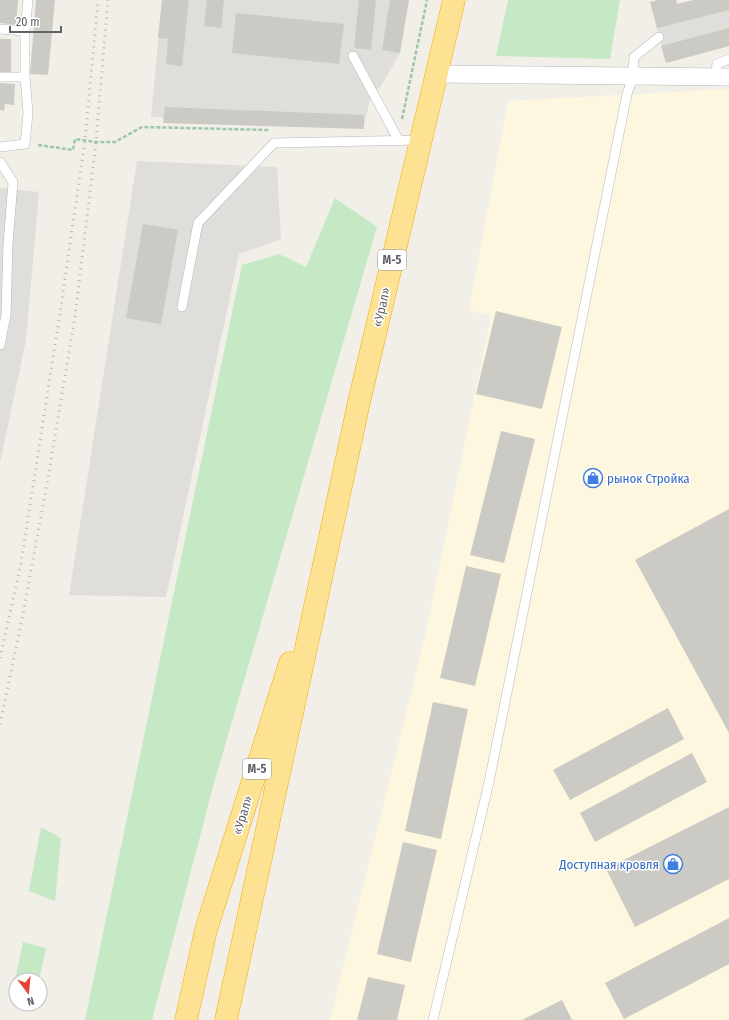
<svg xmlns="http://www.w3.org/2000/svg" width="729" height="1020" font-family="'Fira Sans Condensed',sans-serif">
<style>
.commercial{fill:#fef7e0}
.industrial{fill:#e0deda}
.green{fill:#c5e8c5}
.building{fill:#cccac5}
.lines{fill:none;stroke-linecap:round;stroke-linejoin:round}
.lane-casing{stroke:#b5b8bc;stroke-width:10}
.street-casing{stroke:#b5b8bc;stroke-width:18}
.highway-casing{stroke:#f9ab00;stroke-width:23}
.path{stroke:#9cc7a9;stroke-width:2.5;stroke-dasharray:4 2;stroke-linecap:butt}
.lane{stroke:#fff;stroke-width:9}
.street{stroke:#fff;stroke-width:17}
.highway{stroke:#fde293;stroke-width:22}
.rail{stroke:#b6b7b8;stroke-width:3;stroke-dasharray:1 5;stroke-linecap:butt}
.labels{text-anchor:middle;stroke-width:3;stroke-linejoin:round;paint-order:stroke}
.shield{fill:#fff;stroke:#8f9295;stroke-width:1}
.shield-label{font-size:12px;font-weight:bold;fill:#5f6368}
.street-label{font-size:13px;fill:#5f6368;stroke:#fff}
.shop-label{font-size:13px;fill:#366cbe;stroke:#fff;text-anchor:start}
</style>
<rect width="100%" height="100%" fill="#f1efe8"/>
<polygon class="commercial" points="729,89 729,1020 330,1020 424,641 491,316 469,310 508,101"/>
<g class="industrial">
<polygon points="162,0 406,0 400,53 380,88 371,92 365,123 151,117"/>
<polygon points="658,0 676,0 677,4 694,0 729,0 729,46 666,63 650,2"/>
<polygon points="137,161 277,167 281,239 239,254 166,597 69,595"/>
<polygon points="0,188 39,192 26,340 0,463"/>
</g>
<g class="green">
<polygon points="508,0 620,0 610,59 496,56"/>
<polygon points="335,198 377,227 214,783 152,1020 85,1020 242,265 279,254 306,267"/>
<polygon points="41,827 61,838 55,901 29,891"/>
<polygon points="23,942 46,948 39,980 16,980 16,991 13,990"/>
</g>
<g class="building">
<polygon points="0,0 18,0 16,25 0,23"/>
<polygon points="36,0 55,0 48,75 30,74"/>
<polygon points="162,0 189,0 182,66 166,64 168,39 158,38"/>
<polygon points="207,0 224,0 221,28 204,26"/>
<polygon points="359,0 376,0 371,50 354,48"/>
<polygon points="390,0 409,0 400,53 382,50"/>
<polygon points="658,0 676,0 677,4 694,0 729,0 729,10 657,28 650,2"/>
<polygon points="236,13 344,24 339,64 232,53"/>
<polygon points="729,28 729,46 666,63 661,46"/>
<rect x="0" y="39" width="11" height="33"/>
<polygon points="0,83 15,84 14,105 5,104 4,111 0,110"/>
<polygon points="165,107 364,115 364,129 163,123"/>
<polygon points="143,224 178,230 161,324 126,318"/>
<polygon points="496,311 562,327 542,409 476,394"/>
<polygon points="501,431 535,439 504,563 470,555"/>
<polygon points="729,509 729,733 635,560"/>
<polygon points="466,566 501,574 475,686 440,678"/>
<polygon points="433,702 468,709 441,839 405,831"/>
<polygon points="668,708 684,739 570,800 553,770"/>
<polygon points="692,753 707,782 595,842 580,813"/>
<polygon points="729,807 729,879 635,927 606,869"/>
<polygon points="403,842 437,850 411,962 377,954"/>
<polygon points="729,918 729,964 624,1019 605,983"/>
<polygon points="368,977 405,985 397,1020 357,1020"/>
<polygon points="562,1000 572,1020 522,1020"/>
</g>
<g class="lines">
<g class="lane-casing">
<g id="lane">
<polyline points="0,29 25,31 28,0"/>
<polyline points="353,56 399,141"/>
<polyline points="0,77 25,77"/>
<polyline points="715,78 717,64 729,59"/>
<polyline points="0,147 25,144 28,113 25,77 25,31"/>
<polyline points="0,162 13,182 8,244 6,315 0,345"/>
<polyline points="182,307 198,223 274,143 420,140"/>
<polyline points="433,1020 489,782 627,94 633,77 634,57 659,37"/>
</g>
</g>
<g class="street-casing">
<polyline id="street" points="437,74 729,77"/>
</g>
<g class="highway-casing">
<g id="highway">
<polyline points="186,1020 206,930 290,663"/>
<polyline points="226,1020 359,402 454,0"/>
</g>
</g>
<g class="path">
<polyline points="402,119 427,0"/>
<polyline points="38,145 73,150 75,139 96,142 115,142 142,127 269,130"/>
</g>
<use href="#lane" class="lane"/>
<use href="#street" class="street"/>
<use href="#highway" class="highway"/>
<g class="rail">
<polyline points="0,658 21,563 60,313 85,140 98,0"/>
<polyline points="0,724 23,614 47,484 75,316 96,142 108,0"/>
</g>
</g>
<defs>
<g id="shop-ring" transform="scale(1)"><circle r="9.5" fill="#fff" stroke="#3f7fe0" stroke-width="1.5"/><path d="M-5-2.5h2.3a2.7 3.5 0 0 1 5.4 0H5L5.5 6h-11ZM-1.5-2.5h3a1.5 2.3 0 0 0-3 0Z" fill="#3f7fe0"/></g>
</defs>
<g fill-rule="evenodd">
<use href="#shop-ring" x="593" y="478"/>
<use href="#shop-ring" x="673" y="864"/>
</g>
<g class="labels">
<g class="shield">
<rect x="378" y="250" width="28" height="20" rx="3"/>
<rect x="243" y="759" width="28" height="20" rx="3"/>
</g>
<g class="shield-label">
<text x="392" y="264">М-5</text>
<text x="257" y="773">М-5</text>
</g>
<g class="street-label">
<text transform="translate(381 307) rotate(-77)" y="5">«Урал»</text>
<text transform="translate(242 815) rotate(-73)" y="5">«Урал»</text>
</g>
<g class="shop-label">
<text x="607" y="483">рынок Стройка</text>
<text x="659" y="869" text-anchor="end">Доступная кровля</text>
</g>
</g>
<g transform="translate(28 992) rotate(164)"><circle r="19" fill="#ffffff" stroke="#bfc1c3"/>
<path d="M0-3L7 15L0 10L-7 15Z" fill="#ea4335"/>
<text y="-6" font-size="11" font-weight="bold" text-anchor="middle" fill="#5f6368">N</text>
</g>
<path d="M10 26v6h51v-6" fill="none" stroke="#5f6368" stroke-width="2"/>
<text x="16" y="26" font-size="12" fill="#5f6368" stroke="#ffffff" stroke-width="3" paint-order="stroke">20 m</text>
</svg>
